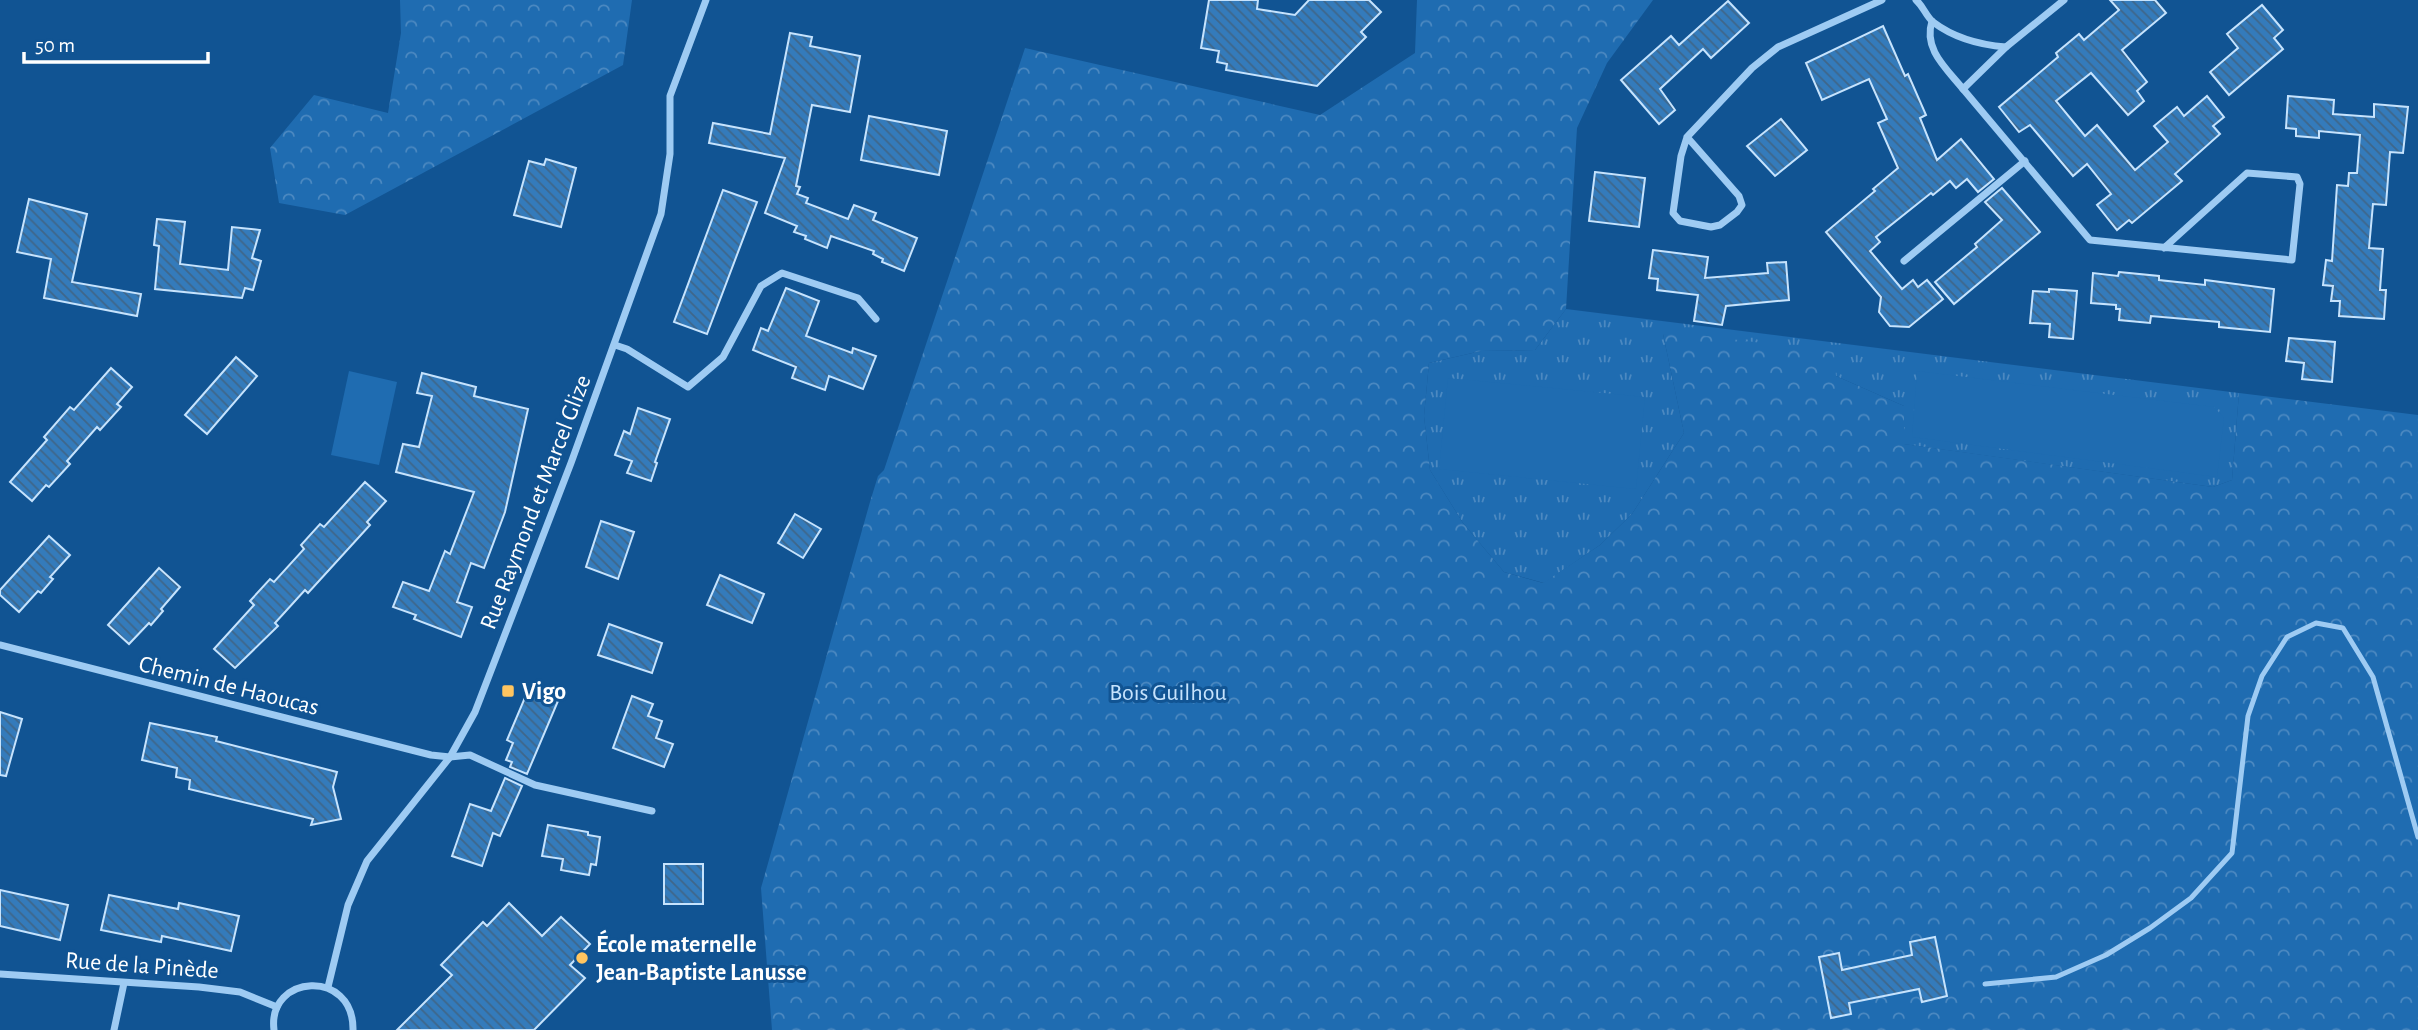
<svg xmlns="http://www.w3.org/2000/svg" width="2418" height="1030" font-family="'Alegreya Sans',sans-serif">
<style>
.grass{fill:url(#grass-tufts)}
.forest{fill:url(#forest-crowns)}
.pitch{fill:#1f6cb1}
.building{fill:url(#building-back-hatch);stroke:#c6e3fd;stroke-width:2}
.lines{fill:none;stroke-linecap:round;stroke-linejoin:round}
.service{stroke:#9ecbf3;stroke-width:5}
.minor{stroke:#9ecbf3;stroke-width:7}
.poi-dot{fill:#ffc560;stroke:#115493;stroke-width:2.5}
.labels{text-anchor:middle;stroke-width:6;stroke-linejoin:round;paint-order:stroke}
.street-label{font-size:24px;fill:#fff;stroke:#115493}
.poi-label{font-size:24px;font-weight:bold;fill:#fff;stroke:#115493;text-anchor:start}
.park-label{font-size:24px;fill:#c6e3fd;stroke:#115493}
</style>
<defs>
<pattern id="grass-tufts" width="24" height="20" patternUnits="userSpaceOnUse" patternTransform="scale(1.75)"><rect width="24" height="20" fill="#1f6cb1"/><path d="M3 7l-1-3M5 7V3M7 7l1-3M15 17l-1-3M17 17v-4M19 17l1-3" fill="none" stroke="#4c89c1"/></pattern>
<pattern id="forest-crowns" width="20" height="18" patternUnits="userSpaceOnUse" patternTransform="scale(1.75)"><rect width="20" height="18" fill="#1f6cb1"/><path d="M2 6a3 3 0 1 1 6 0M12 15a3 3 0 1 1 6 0" fill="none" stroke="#4c89c1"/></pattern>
<pattern id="building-back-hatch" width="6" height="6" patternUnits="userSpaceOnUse" patternTransform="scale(1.75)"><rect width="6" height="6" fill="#347bbb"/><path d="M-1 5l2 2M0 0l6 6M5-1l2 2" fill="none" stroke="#3f6689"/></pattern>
</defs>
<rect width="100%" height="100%" fill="#115493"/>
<polygon class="grass" points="1566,309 2239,393 2232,480 2213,487 1903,444 1904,406 1836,376 1663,334 1684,433 1632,514 1600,545 1544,583 1504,572 1463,523 1430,470 1424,416 1429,363 1481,351 1535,350"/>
<g class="forest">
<polygon points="400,0 632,0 623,65 345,215 279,203 270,148 314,95 388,113 401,33"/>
<polygon points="1417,0 1653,0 1607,63 1577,128 1566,309 1535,350 1481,351 1429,363 1424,416 1430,470 1463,523 1504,572 1543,583 1600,545 1632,514 1684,433 1663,334 1699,335 1834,352 1836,376 1904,406 1904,444 2213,487 2232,480 2239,393 2418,415 2418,1030 772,1030 761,888 870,502 878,476 884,470 1025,48 1320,115 1415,53"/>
</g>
<g class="pitch">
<polygon points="349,371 397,382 379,465 331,455"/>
<polygon points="1917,371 2214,407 2224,418 2217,477 1912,437"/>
<polygon points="1448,378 1645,397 1636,489 1439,469"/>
</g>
<g class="building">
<polygon points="1209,0 1258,0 1257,9 1295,15 1309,0 1369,0 1381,12 1361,32 1366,37 1317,86 1226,70 1227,64 1217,62 1219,51 1201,48"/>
<polygon points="2110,0 2155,0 2166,13 2122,50 2147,82 2137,91 2144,101 2128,115 2091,73 2056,101 2085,136 2097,125 2135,170 2168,142 2154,126 2177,107 2184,116 2207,96 2224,117 2213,126 2220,134 2175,174 2182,181 2132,223 2129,220 2117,230 2097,205 2111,194 2087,164 2073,176 2030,125 2019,132 1999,107 2058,57 2056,53 2079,34 2084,40 2119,10"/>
<polygon points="1728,1 1749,23 1711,58 1703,49 1660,89 1675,110 1659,124 1621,80 1671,36 1679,45"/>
<polygon points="2262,5 2283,30 2274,38 2283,49 2229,95 2210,72 2238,48 2227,34"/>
<polygon points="1883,26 1905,76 1908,74 1926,115 1920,118 1937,160 1961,139 1994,179 1978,192 1967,179 1956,188 1950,181 1933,195 1931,193 1876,237 1880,242 1870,251 1902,289 1913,280 1918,287 1927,280 1943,299 1909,327 1890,326 1879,312 1881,297 1826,232 1875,191 1873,189 1898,168 1878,123 1887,119 1869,79 1822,100 1806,63"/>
<polygon points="790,33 812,37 810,46 860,56 850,112 812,105 796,186 800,187 797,194 808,198 806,203 848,219 854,205 876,213 873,220 917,238 904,271 882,262 883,259 873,254 874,251 831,236 827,248 805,239 806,236 794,232 797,226 765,213 785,158 709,143 713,123 770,134"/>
<polygon points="2288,96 2334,100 2333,114 2374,117 2374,104 2408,107 2403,153 2390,152 2386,205 2373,204 2369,248 2383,249 2380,290 2386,290 2384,319 2339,316 2340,301 2331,301 2333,286 2323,285 2326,260 2332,261 2337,185 2348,186 2349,173 2357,173 2360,135 2319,131 2319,138 2296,136 2296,129 2286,128"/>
<polygon points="869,116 947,131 939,175 861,160"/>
<polygon points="1781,119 1807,150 1775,176 1747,146"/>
<polygon points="546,159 576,168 561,227 514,215 529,161 544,165"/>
<polygon points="1595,172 1645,178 1639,227 1589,221"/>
<polygon points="2002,188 2040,232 1954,304 1935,282 1977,247 1975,244 2002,220 1985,202"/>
<polygon points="723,190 757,202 707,334 674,322"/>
<polygon points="29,199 87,214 72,282 141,294 137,316 44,298 51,259 17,252"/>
<polygon points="157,219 185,222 180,264 228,270 232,227 260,230 252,258 261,261 253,290 245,288 242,298 155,289 159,246 154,245"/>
<polygon points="1653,250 1708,257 1705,278 1768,273 1767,263 1786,262 1789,300 1726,306 1722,325 1694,321 1698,295 1657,290 1658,279 1649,278"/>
<polygon points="2119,272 2159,276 2159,280 2205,285 2205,280 2274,289 2270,332 2219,327 2219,322 2151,316 2150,323 2119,320 2120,309 2116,309 2116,305 2091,303 2093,273 2118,276"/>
<polygon points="786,288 819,301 806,336 852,353 853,348 876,356 863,389 829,376 825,390 792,378 796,367 753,350 761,328 768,331"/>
<polygon points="2049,289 2077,291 2073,339 2049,337 2050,324 2030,323 2033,291 2049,292"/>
<polygon points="2289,338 2335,342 2332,382 2302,379 2304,363 2286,361"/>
<polygon points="236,357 257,376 207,434 185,415"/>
<polygon points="111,368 132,387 117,404 121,407 100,430 97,427 67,461 70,464 49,487 46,485 32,501 10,482 47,440 44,437 70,407 74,410"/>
<polygon points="422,373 476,387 474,396 528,409 505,512 484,568 471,563 457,602 472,607 461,637 414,619 416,615 393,607 403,582 429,591 445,551 450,554 474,492 396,472 403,444 419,447 432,396 417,393"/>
<polygon points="638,408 670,419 655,462 657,463 651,481 627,473 632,461 615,455 624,431 630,434"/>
<polygon points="365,482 386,501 367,522 370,525 308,593 305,590 275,623 278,626 235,668 214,649 254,605 250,601 270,579 274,582 304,549 301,545 320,524 324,527"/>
<polygon points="795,514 821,529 803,558 778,543"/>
<polygon points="601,521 634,532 618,579 586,567"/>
<polygon points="49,536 70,555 50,577 53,579 41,593 38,591 19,612 0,595 0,590"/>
<polygon points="159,568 180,587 161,609 163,611 151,625 149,623 129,644 108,625"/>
<polygon points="720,575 764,594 752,623 707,605"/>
<polygon points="609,624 662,643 652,673 598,655"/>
<polygon points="529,688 558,701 527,774 510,767 512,762 506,760 513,743 507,740"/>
<polygon points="632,696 653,704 648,716 662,721 656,738 673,744 664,767 613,748"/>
<polygon points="0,712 22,719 6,776 0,775"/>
<polygon points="150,723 217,737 216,741 337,772 333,787 341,819 311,825 313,819 189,789 190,780 176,777 177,768 142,760"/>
<polygon points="505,778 522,786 500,836 493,833 482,866 452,856 470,804 491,811"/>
<polygon points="548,825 588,832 588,835 600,837 596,865 591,864 589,875 561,870 563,859 542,856"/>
<rect x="664" y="864" width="39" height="40"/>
<polygon points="0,890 68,905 60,940 0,926"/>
<polygon points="109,895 178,909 179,903 239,916 231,951 162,936 161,942 101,930"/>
<polygon points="509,903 542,936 561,917 590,944 570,965 585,978 534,1030 397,1030 452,975 441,965 483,922 487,926"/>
<polygon points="1935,937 1947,996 1922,1002 1919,989 1849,1003 1851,1014 1831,1018 1819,957 1839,953 1842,970 1912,955 1910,942"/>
</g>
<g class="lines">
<polyline class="service" points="1985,984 2056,977 2106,955 2150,928 2191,898 2232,853 2248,716 2262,676 2287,637 2316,623 2343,628 2373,677 2418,837"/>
<g class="minor">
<path d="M1916,0C1923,6 1926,16 1933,22C1954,38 1981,45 2006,47L2064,0"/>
<path d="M1932,21C1923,49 1946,68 1963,89L2006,47"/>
<polyline points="1963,89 2090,240 2292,260 2300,184 2297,177 2247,173 2164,248"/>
<polyline points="1687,137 1739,196 1742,205 1737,212 1720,225 1711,227 1680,221 1673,213 1681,156 1687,137 1752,68 1778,47 1882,0"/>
<polyline points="1904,261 2025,161"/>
<polyline points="615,345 627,349 688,387 723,357 761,286 782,273 858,298 876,319"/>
<polyline points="0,645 431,755 450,757 470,755 535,785 652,811"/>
<polyline points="0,974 199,987 240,992 277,1007"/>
<polyline points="328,987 348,905 367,861 450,757 475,712 571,463 661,214 670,154 670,96 706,0"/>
<polyline points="114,1030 124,983"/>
<path d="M274,1030C267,974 354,968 353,1030"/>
</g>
</g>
<g class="poi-dot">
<rect x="501" y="684" width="14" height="14" rx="3.5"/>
<circle cx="582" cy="958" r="7"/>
</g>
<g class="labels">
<g class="street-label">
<text transform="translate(535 502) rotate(-69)" y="8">Rue Raymond et Marcel Glize</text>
<text transform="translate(229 685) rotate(14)" y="8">Chemin de Haoucas</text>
<text transform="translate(142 965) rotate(4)" y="8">Rue de la Pinède</text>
</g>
<g class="poi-label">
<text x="522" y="699">Vigo</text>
<text x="596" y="952">École maternelle<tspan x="596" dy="28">Jean-Baptiste Lanusse</tspan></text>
</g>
<g class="park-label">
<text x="1168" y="700">Bois Guilhou</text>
</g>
</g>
<path d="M24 52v10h184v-10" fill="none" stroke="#ffffff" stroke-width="3.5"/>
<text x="35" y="52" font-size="21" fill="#ffffff" stroke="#115493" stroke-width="5" paint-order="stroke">50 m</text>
</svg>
